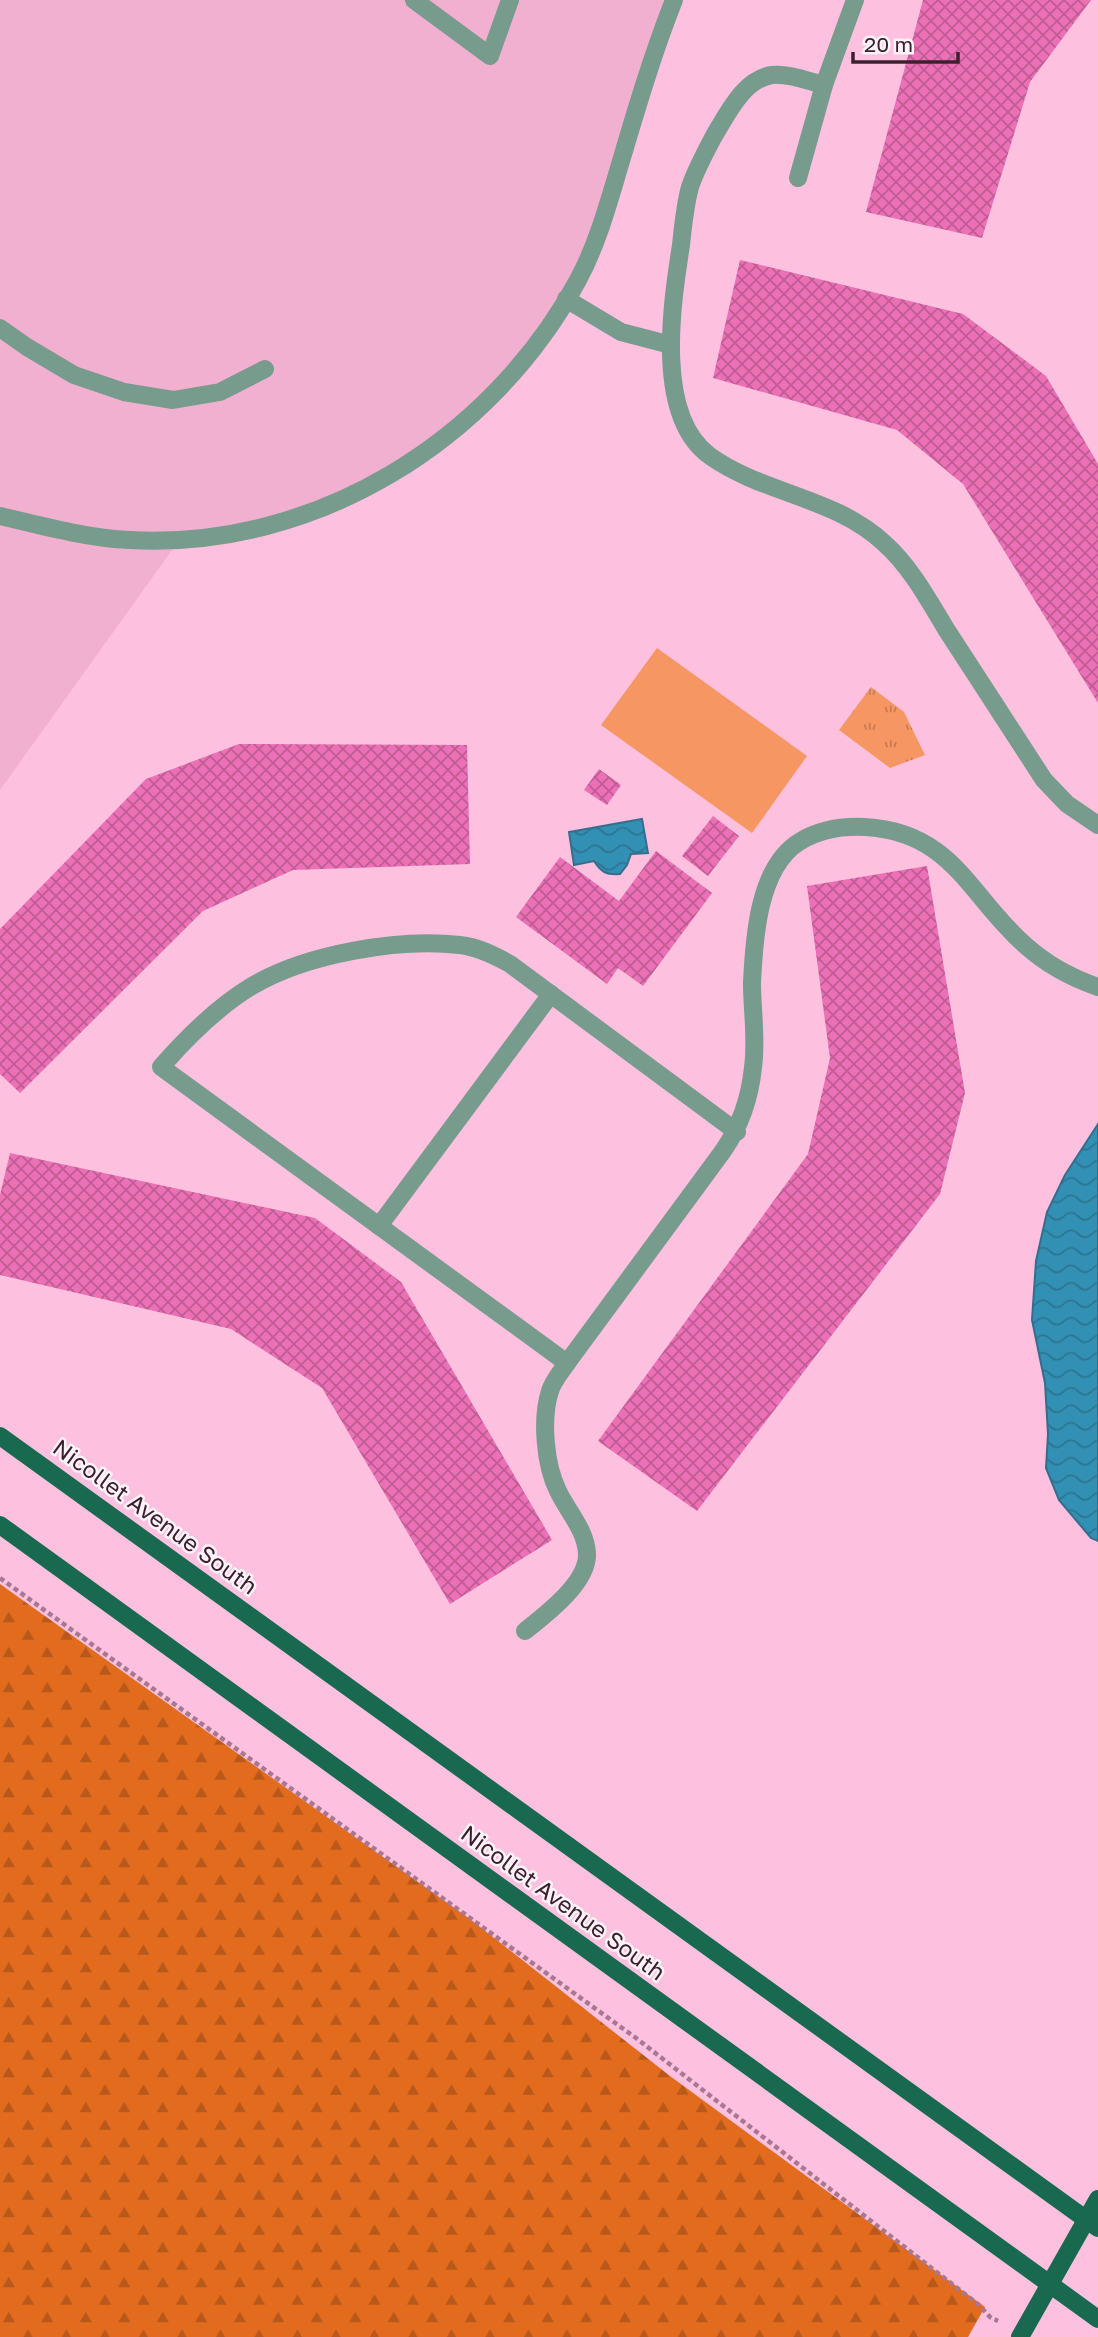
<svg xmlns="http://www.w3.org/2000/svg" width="1098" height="2337" font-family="'Golos Text',sans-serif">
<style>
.built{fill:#f1b0d0}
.forest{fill:url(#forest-firs)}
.park{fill:url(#park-tufts)}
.pitch{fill:#f69663}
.water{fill:url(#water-waves);stroke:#356e8c;stroke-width:2}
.building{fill:url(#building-cross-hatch)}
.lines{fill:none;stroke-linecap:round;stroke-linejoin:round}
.path{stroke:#a77890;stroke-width:4.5;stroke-dasharray:5 3.5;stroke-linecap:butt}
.minor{stroke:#779b8c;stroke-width:18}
.major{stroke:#196950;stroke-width:18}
.labels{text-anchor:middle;stroke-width:5;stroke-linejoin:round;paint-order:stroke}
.street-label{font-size:23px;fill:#3d2030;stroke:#fbf3f7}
</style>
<defs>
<pattern id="forest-firs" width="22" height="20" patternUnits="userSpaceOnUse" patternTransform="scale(1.75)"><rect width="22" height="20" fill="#e26b1e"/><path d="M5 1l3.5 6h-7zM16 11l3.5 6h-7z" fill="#b8581b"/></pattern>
<pattern id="park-tufts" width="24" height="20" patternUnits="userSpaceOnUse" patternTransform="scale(1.75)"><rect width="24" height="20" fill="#f69663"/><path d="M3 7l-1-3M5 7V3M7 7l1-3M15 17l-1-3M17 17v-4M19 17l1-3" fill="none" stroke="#c87a52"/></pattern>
<pattern id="water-waves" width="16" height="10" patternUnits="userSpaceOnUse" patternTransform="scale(1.75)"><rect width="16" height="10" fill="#3290b4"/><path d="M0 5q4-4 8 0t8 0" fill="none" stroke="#2c7593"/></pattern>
<pattern id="building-cross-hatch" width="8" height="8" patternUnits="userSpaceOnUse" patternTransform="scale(1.75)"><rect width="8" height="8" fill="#eb70b5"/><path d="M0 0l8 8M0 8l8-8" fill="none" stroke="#c05c94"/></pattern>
</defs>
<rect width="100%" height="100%" fill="#fdc0de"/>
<polygon class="built" points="0,0 674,0 578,279 469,417 313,513 180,539 0,790"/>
<polygon class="forest" points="0,1584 470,1919 670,2076 985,2307 968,2337 0,2337"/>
<polygon class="park" points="871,687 904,712 925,755 890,768 839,730"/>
<polygon class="pitch" points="657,648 807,756 752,833 601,725"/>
<g class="water">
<path d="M642,819L648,853L631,854L627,865L620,874C606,875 601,872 594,861L574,865L569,832Z"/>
<polygon points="1098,1124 1098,1541 1091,1538 1059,1500 1046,1468 1048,1434 1045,1383 1032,1320 1036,1261 1047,1212 1065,1175"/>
</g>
<g class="building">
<polygon points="923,0 1091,0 1030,82 982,238 866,212"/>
<polygon points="740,260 963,314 1046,376 1098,464 1098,703 963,484 897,430 713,378"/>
<polygon points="239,744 467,745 470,864 293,870 203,911 20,1093 0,1074 0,929 146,779"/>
<polygon points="599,769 621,785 607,805 584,790"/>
<polygon points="713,816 739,836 708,876 682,856"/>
<polygon points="656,851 712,893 643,986 618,968 607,984 516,917 560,857 619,901"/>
<polygon points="927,866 965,1093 940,1194 697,1511 598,1441 808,1154 830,1058 807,886"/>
<polygon points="10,1153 315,1218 401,1282 552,1540 450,1604 322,1388 231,1329 0,1275 0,1195"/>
</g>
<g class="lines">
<polyline class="path" points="0,1578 636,2038 979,2305 990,2317 998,2321"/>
<g class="minor">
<polyline points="414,0 490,56 510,0"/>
<path d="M824,85C808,81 788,73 772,75C744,79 728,113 715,134C706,151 696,169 690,187C685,205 683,226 681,245C672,303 654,416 710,456C763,494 835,497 884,543C910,566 928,599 946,629C979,679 1011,730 1044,780L1067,804L1098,825"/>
<polyline points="798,178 824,85 855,0"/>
<polyline points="566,299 621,332 671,345"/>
<polyline points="0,328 27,347 74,375 124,392 173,400 220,392 265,369"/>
<path d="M0,516C42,526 87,538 130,540C315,550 491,441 578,280C598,243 609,201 621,161C637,107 653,53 674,0"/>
<path d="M737,1132L510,964C494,955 478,947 460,945C398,938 306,954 252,986C217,1007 188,1036 161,1067L567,1363L723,1151C741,1125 750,1098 753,1067C757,1040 752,1011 752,983C754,939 758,868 799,842C818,830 843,826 865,827C953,832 969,896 1025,945C1046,964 1072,978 1098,987"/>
<polyline points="379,1226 551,994"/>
<path d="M525,1631C545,1615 588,1583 587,1554C586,1530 568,1512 558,1491C545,1465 541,1419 550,1391C553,1381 561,1372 567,1363"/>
</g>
<g class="major">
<polyline points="0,1436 1098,2228"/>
<polyline points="0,1525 1098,2319"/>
<polyline points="1020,2337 1098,2199"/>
</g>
</g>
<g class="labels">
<g class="street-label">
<text transform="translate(155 1517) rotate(36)" y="8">Nicollet Avenue South</text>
<text transform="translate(563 1903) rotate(36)" y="8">Nicollet Avenue South</text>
</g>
</g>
<path d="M853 52v10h105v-10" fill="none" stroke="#3d2030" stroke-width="3.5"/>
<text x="864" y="52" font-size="21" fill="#3d2030" stroke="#fbf3f7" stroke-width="5" paint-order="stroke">20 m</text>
</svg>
